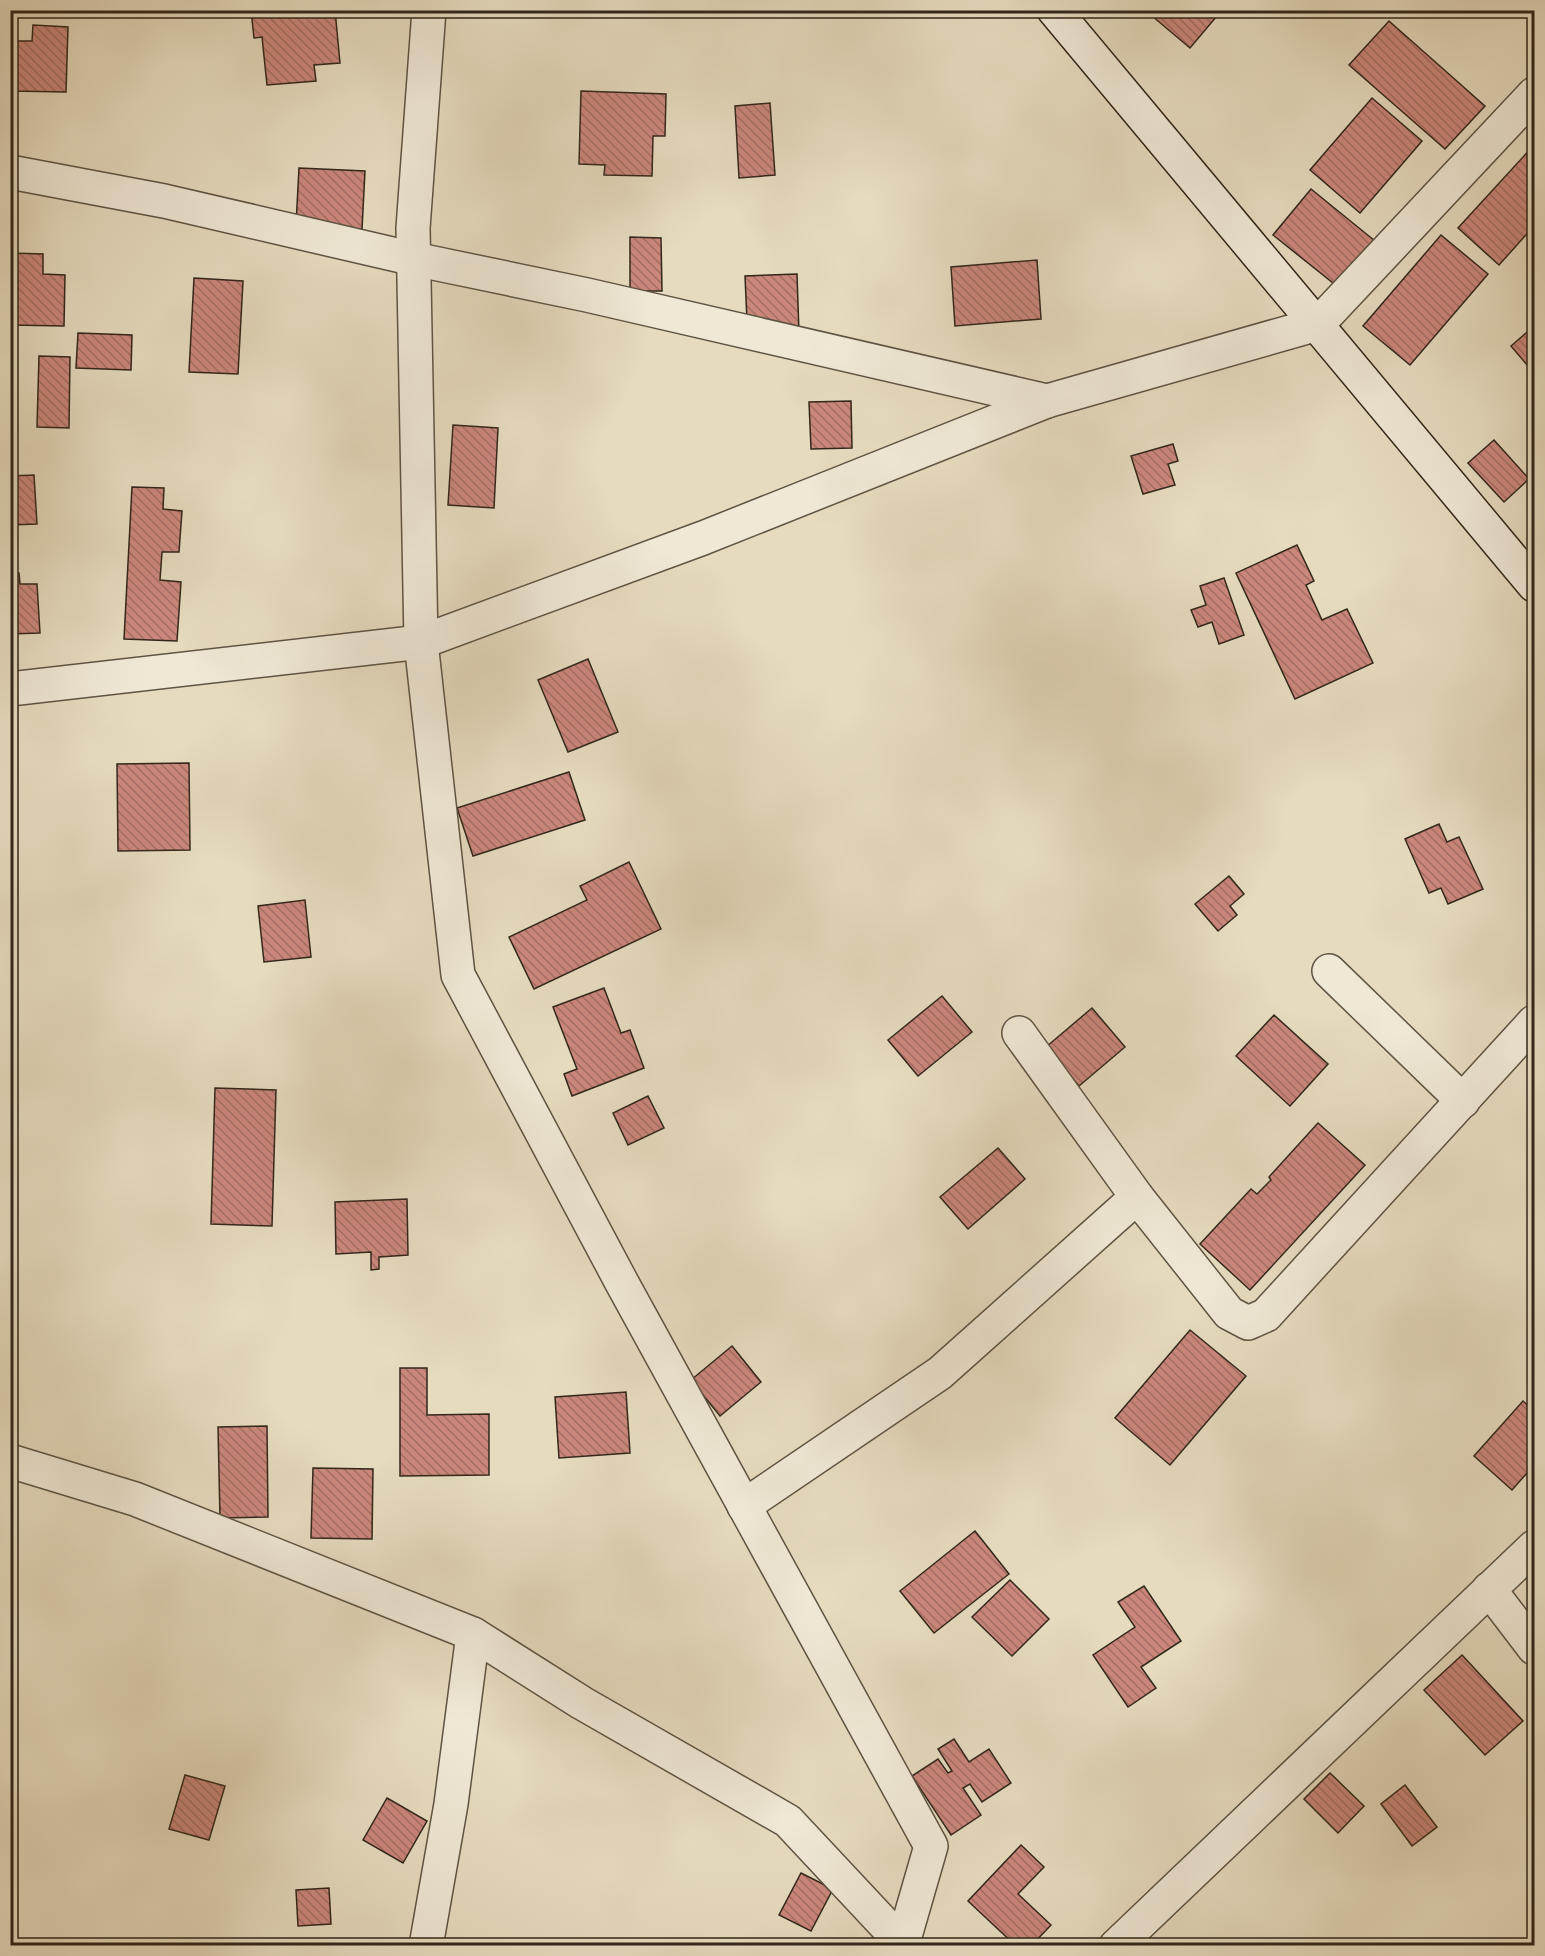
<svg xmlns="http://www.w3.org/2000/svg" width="1545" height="1956" font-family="'IM FELL French Canon',serif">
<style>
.building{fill:url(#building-back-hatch);stroke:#31271a;stroke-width:1.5}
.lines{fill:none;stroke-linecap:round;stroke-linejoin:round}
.street-casing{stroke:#5e5443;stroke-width:36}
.secondary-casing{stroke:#31271a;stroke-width:36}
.street{stroke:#efe8d5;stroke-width:33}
.secondary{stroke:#efe8d5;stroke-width:33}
</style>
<defs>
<pattern id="building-back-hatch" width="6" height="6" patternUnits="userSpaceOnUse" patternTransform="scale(1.5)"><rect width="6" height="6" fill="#cb877c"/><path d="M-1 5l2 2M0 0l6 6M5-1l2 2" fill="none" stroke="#a56e65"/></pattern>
</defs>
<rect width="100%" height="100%" fill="#e6dbbf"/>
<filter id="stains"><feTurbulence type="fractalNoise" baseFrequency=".00333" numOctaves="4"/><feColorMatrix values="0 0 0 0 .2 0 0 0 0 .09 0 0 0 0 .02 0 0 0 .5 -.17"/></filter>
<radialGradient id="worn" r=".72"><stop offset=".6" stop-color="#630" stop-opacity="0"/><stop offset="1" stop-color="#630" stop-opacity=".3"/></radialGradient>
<g class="building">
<polygon points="251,10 335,10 340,63 314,65 316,81 267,85 262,37 254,38"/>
<polygon points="1145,10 1222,10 1190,48"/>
<polygon points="1389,21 1485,106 1445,149 1349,65"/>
<polygon points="33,25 68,27 66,92 10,91 10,41 32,41"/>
<polygon points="581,91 666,94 665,136 653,136 652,176 604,175 605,165 579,164"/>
<polygon points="1372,98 1422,141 1360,213 1310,170"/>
<polygon points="770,103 775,175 739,178 735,106"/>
<polygon points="1534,145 1534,226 1499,265 1458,228"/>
<polygon points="299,168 365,171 362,229 296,225"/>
<polygon points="1311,189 1375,241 1338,287 1273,235"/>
<polygon points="1441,235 1488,274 1410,365 1363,326"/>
<polygon points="630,237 661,238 662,291 630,291"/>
<polygon points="10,253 43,254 43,274 65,275 64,326 10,325"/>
<polygon points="1037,260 1041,319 955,326 951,267"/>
<polygon points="797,274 799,333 747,321 745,276"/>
<polygon points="194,278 243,281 238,374 189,372"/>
<polygon points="1534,326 1534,373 1511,346"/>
<polygon points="78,333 132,335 131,370 76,368"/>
<polygon points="39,356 70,357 69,428 37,427"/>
<polygon points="851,401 852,448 811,449 809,402"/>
<polygon points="453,425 498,428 494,508 448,505"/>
<polygon points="1494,440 1529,479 1504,502 1468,463"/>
<polygon points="1173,444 1178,461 1168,464 1175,485 1143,494 1131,456"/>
<polygon points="34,475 37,524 10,525 10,476"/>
<polygon points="132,487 164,488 163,509 182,511 179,552 162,552 160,580 181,582 177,641 124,639"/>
<polygon points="1297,545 1314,581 1306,585 1322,620 1347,609 1373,663 1295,699 1236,573"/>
<polygon points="10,573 19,573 20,584 37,584 40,633 10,634"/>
<polygon points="1224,578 1244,635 1219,644 1212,622 1198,627 1191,610 1206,605 1200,586"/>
<polygon points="588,659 618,732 568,752 538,680"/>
<polygon points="189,763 190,850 118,851 117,764"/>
<polygon points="569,772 585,820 473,856 457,808"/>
<polygon points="10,823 13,917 10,917"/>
<polygon points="1439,824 1447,842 1459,837 1483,889 1448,904 1441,888 1429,893 1405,839"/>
<polygon points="629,862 661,929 534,989 509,937 587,900 580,886"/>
<polygon points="1229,876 1244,894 1230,906 1237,915 1218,931 1195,904"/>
<polygon points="305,900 311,957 264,962 258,906"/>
<polygon points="604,988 621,1033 630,1030 644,1068 572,1096 564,1074 577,1069 553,1007"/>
<polygon points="942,996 972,1032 918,1076 888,1040"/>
<polygon points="1092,1008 1125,1047 1079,1086 1046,1047"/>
<polygon points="1274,1015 1328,1064 1290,1106 1236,1056"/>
<polygon points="215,1088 276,1090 272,1226 211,1224"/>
<polygon points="648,1096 664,1128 628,1145 613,1113"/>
<polygon points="1318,1123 1365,1165 1250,1290 1200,1244 1251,1189 1257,1194 1271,1180 1269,1177"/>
<polygon points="998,1148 1025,1179 968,1229 940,1197"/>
<polygon points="407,1199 408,1255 379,1257 379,1269 371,1270 371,1252 336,1254 335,1202"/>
<polygon points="1190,1330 1246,1376 1170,1465 1115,1418"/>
<polygon points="732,1346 761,1382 720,1416 691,1380"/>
<polygon points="400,1368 427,1368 427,1415 489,1414 489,1475 400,1476"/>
<polygon points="626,1392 630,1453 559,1458 555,1397"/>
<polygon points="1523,1401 1534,1411 1534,1465 1512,1490 1474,1456"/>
<polygon points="267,1426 268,1517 220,1518 218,1427"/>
<polygon points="313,1468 373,1469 372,1539 311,1538"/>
<polygon points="975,1531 1009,1574 934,1633 900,1591"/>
<polygon points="1010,1580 1049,1619 1012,1656 972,1617"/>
<polygon points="1144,1586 1181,1641 1141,1667 1156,1688 1128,1707 1093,1655 1135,1627 1118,1602"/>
<polygon points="1462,1655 1523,1721 1485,1755 1424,1690"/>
<polygon points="954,1739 969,1762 989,1749 1011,1783 982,1802 970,1784 963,1788 981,1815 951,1835 912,1776 938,1759 948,1773 952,1771 938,1749"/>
<polygon points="1330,1773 1364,1806 1338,1833 1304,1799"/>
<polygon points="185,1775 225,1786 209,1840 169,1829"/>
<polygon points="1405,1785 1437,1827 1412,1846 1381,1804"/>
<polygon points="387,1798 427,1821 403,1863 363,1840"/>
<polygon points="1021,1845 1044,1867 1018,1894 1051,1925 1031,1946 1016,1946 968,1901"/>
<polygon points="801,1873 833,1889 811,1931 779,1915"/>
<polygon points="329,1888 331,1924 298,1926 296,1890"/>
</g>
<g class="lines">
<g class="street-casing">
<g id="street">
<polyline points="429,10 413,228 421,642 458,975 622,1283 931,1846 903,1943"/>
<polyline points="10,172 164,201 414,259 587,295 1047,401"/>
<polyline points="10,689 421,642 703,538 1047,401 1318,324 1534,94"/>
<polyline points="1329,971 1463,1101"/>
<polyline points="1019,1033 1137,1197 1229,1313 1248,1323 1266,1315 1534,1022"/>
<polyline points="10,1461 135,1499 473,1634 582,1703 788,1821 905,1946"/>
<polyline points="744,1506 940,1373 1137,1197"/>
<polyline points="1489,1589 1534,1648"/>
<polyline points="426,1946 451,1804 473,1634"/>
<polyline points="1116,1946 1534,1547"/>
</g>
</g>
<g class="secondary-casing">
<polyline id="secondary" points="1054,10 1534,585"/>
</g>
<use href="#street" class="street"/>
<use href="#secondary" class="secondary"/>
</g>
<rect width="1545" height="1956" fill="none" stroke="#e6dbbf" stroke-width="36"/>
<rect x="12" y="12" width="1521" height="1932" fill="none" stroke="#31271a" stroke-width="3"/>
<rect x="18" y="18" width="1509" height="1920" fill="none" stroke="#31271a" stroke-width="1.5"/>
<rect width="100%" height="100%" filter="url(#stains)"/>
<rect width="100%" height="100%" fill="url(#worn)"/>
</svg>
